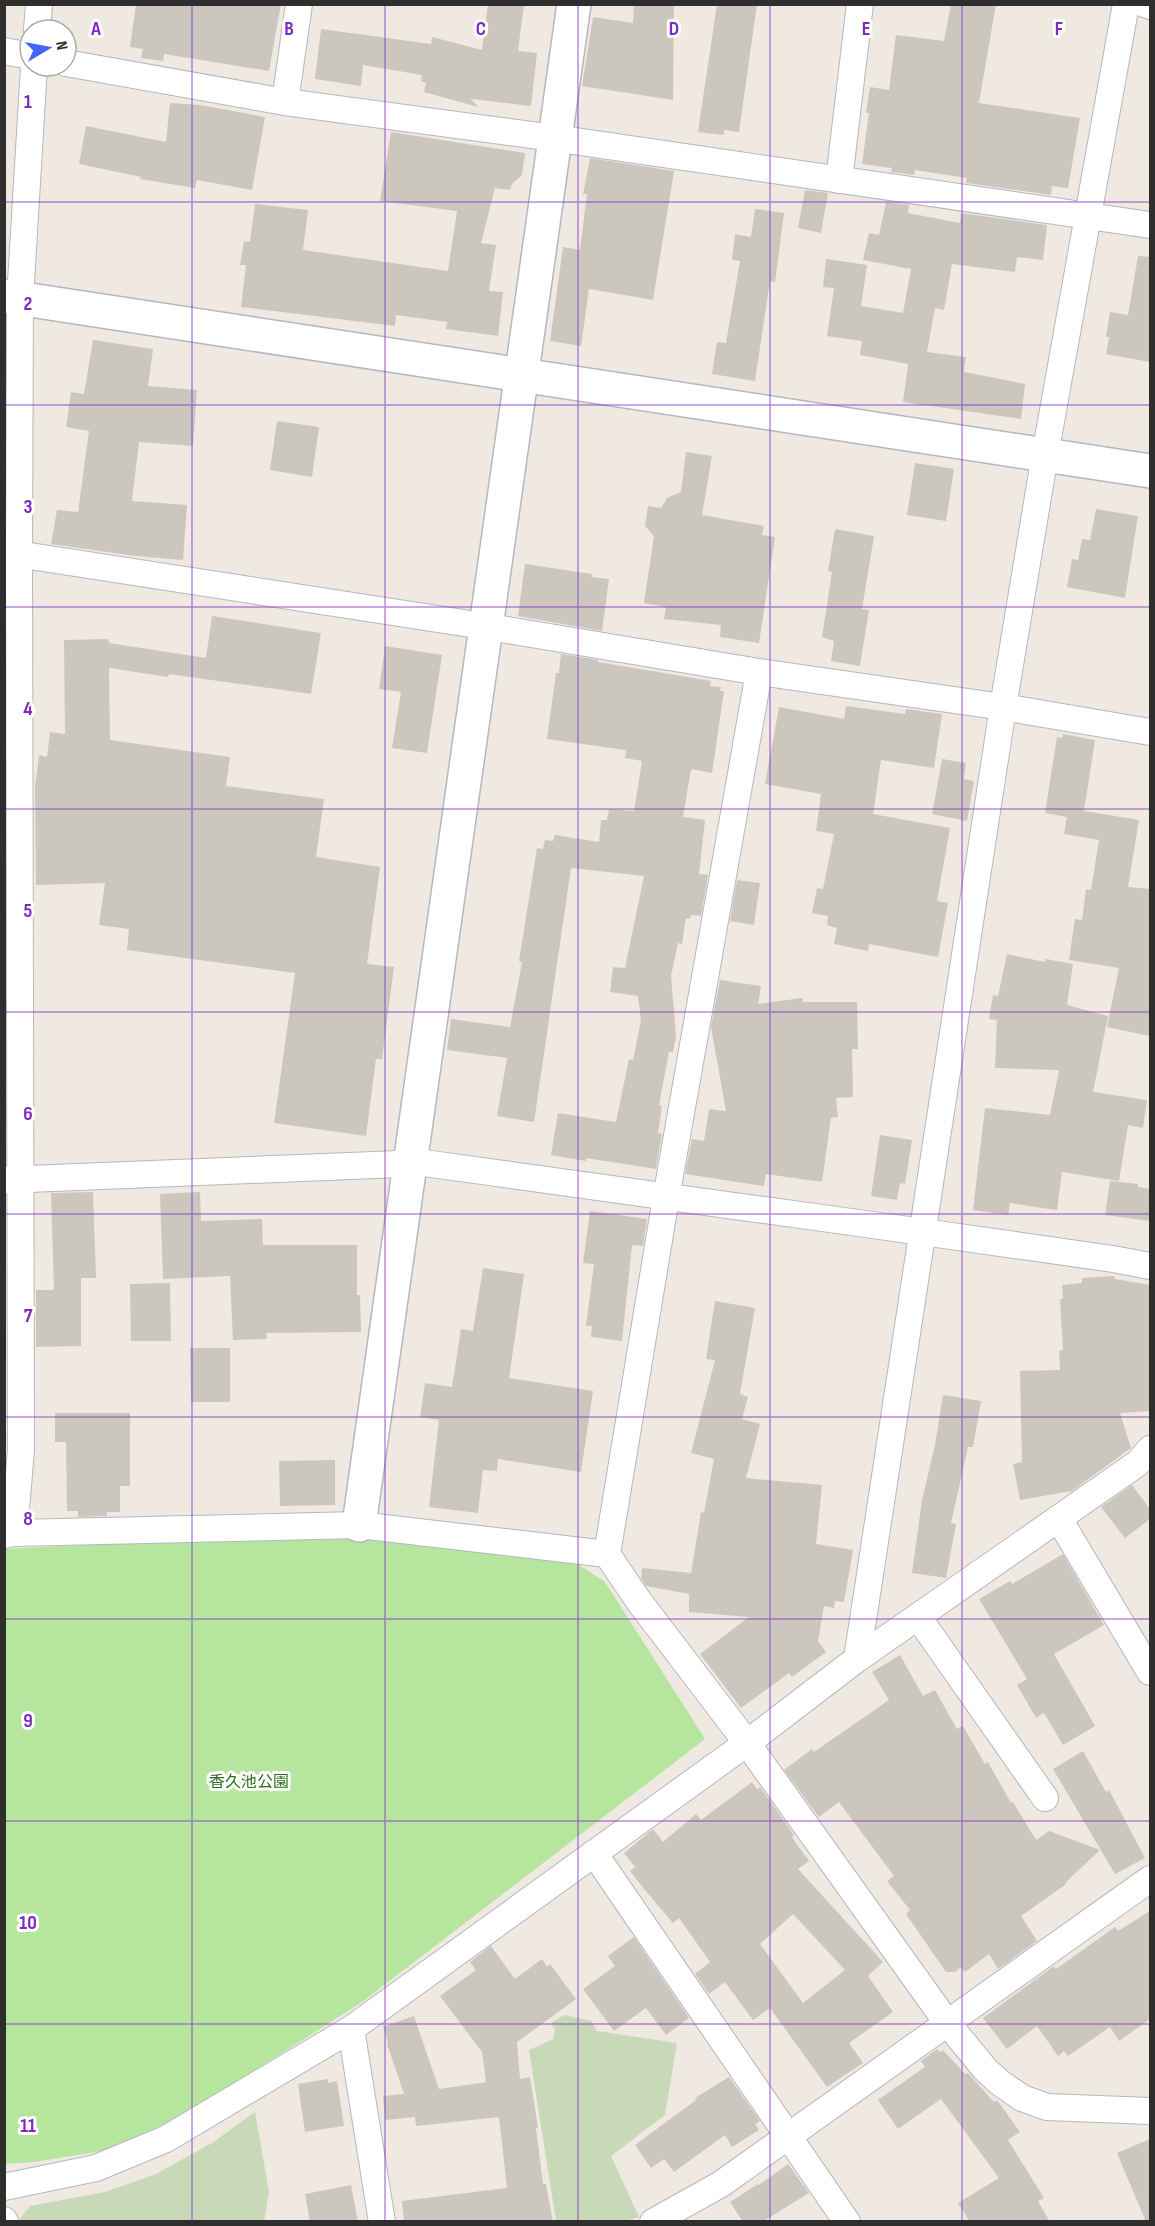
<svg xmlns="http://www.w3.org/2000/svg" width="1155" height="2226" font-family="'Sofia Sans Condensed','Noto Sans JP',sans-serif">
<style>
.green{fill:#b6e59e}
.cemetery{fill:#c8d9b8}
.building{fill:#cbc7bf;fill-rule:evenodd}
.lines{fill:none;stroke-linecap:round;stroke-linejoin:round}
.minor-casing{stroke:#b4b7c1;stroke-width:28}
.tertiary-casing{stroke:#b4b7c1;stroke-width:36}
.minor{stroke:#fff;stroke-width:26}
.tertiary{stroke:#fff;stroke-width:33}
.grid{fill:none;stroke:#7b2cbf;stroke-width:1.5;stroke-opacity:0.55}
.labels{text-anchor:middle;stroke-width:6;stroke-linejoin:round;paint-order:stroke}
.park-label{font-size:16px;fill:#2c6e1b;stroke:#fff}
.grid-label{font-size:20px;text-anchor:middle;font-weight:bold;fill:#7b2cbf;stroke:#fff;stroke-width:6;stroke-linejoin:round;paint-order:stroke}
</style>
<rect width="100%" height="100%" fill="#efe9e1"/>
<polygon class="green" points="331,1532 567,1557 605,1582 705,1739 362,2002 183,2116 102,2151 34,2162 5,2164 5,1549"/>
<g class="cemetery">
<polygon points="564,2015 591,2021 597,2031 677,2043 665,2115 611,2156 639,2217 625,2221 556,2221 529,2050 553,2039 555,2030 551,2023"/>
<polygon points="255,2112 269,2192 264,2221 17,2222 30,2206 105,2192 156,2174 212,2143"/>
</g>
<g class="building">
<polygon points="136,4 281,4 269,71 164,54 163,61 141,58 143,49 130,47"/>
<polygon points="488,4 524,4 518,51 537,53 531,106 471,99 478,107 424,92 426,83 421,81 422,75 363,65 361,86 315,79 321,29 431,44 432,37 482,50"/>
<polygon points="634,4 674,4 673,100 582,86 593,17 633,23"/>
<polygon points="717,4 757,4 739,132 724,130 724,135 698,132"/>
<polygon points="951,4 996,4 979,103 1080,118 1068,188 1052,186 1051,195 966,183 967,178 915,170 914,175 891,172 892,168 862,164 869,113 866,113 870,87 889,90 896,35 944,41"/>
<polygon points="170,103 200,105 265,117 252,190 197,180 195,188 140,179 141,177 79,164 86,126 166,142"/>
<polygon points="391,132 525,153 522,175 512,184 510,190 495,188 481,243 496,245 489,291 503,292 498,336 446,329 447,322 396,315 395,326 241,307 246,265 240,265 244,241 250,242 255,204 308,210 303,250 448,271 457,211 380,201"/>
<polygon points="590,158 674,171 653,300 589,289 581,346 550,341 563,247 580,250 587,194 583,194"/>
<polygon points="805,190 828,193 821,233 798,228"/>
<polygon points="886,202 909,205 908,213 960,223 961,213 1047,225 1043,260 1017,257 1015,272 952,264 944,310 935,308 927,352 966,357 964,372 1025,384 1021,419 903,402 908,364 860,355 862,341 827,336 834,288 823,287 826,259 867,265 861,306 903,313 911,269 863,260 869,233 879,235"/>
<polygon points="755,209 784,213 775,282 770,281 755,381 712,374 717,342 726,343 740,261 732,260 735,234 751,237"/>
<polygon points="1138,256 1150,257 1150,362 1106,354 1109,337 1106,337 1110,312 1128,315"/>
<polygon points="93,340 153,349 148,386 197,390 193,446 139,442 132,501 187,505 183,560 136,556 51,544 57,510 78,512 89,431 66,427 71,392 84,394"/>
<polygon points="277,421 319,427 312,477 270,470"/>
<polygon points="686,452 712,456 702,515 764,526 762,535 775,537 759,643 720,637 721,625 664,619 666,607 644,603 654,536 645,526 648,506 661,508 667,498 681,492"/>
<polygon points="915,463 954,469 946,521 907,515"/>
<polygon points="1096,509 1138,516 1125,598 1067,587 1072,559 1078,560 1082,539 1090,540"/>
<polygon points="835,529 874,536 862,609 869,610 860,666 831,661 834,641 822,637 832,572 828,571"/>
<polygon points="525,564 592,574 591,577 609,579 602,631 518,616"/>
<polygon points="212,616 321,633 311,694 169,674 168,677 109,668 110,740 230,757 226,786 324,799 316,857 380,867 367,964 394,967 382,1059 376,1059 366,1136 274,1123 295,973 127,950 129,929 99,925 105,883 36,885 35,788 39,755 47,757 50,732 65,734 64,640 108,639 109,643 206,658"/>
<polygon points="385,646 442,655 427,753 392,748 401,692 379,689"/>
<polygon points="561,654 598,660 598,662 711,681 710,686 721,687 720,691 724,691 712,773 691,769 683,817 705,820 699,874 708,875 701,916 691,915 690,919 686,918 682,944 678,943 671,976 676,1036 673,1052 669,1052 659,1105 662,1106 658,1133 662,1134 656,1169 586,1158 586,1161 551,1155 558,1113 616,1122 629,1059 633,1060 641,1020 638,996 610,992 613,967 625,968 644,876 571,868 534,1122 497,1116 507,1058 447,1050 451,1019 510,1027 522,962 519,961 537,848 543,849 545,840 553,841 555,835 599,842 601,820 607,820 609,809 634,811 642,761 625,758 626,750 547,739 556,673 559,673"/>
<polygon points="846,706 905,714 906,709 942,714 934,768 881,760 873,814 950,828 937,901 948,903 938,957 869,944 868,951 834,944 837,928 827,925 828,916 812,913 817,888 823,889 834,834 816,831 821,794 765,784 779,707 844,719"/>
<polygon points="1063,734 1095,740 1084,811 1139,820 1128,887 1150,889 1150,1036 1107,1027 1119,968 1069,960 1075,919 1082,920 1086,889 1091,890 1099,840 1064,834 1067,817 1045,813 1057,737 1062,738"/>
<polygon points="942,759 966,763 964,779 974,781 967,821 932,814"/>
<polygon points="737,880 760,883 754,925 730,921"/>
<polygon points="1007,954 1045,962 1046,959 1073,964 1067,1005 1108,1016 1093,1092 1147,1100 1143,1128 1128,1125 1119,1181 1062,1172 1057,1210 1010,1203 1008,1215 973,1210 985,1108 1050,1115 1059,1070 995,1068 997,1020 989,1019 993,995 998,996"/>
<polygon points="720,980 761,986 758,1004 802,998 803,1002 857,1002 858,1049 852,1049 853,1097 836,1098 838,1117 831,1118 822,1182 766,1174 764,1186 685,1174 692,1139 704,1141 709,1109 726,1111 711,1027"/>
<polygon points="880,1135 912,1140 905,1184 900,1183 897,1200 871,1196"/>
<polygon points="1110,1181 1138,1184 1138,1187 1150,1189 1150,1221 1105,1215"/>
<polygon points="93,1192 96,1278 81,1278 81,1346 36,1347 36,1290 54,1290 51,1193"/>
<polygon points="200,1192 201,1221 262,1219 263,1245 357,1245 357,1295 360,1295 361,1332 266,1333 267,1339 233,1340 230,1276 163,1279 160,1194"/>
<polygon points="590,1211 647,1219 643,1246 632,1245 622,1341 591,1337 592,1326 586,1326 594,1264 583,1263"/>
<polygon points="483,1268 524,1274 509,1378 593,1391 581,1472 498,1459 497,1471 483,1470 478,1513 429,1507 439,1420 420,1417 425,1383 452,1387 461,1329 473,1331"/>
<polygon points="1114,1276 1115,1279 1150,1285 1150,1411 1120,1413 1131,1448 1072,1491 1020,1500 1013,1464 1022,1462 1020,1371 1060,1370 1059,1351 1063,1350 1060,1299 1063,1299 1062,1285 1082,1283 1082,1278"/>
<polygon points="170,1283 171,1341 131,1341 130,1284"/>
<polygon points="4,1290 6,1347 4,1347"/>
<polygon points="715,1301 755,1308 740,1394 748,1397 742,1419 760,1424 746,1478 822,1485 816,1544 853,1550 844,1602 835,1601 834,1608 824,1606 818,1641 826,1652 792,1677 789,1673 741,1708 700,1654 749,1617 689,1612 689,1594 646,1586 641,1578 642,1568 691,1573 701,1512 704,1513 714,1459 691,1453 715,1360 706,1359"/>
<polygon points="190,1348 230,1348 230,1402 191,1402"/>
<polygon points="943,1395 981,1401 973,1447 968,1447 951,1523 956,1524 946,1578 912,1573 922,1500 935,1445"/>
<polygon points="55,1413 130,1413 130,1486 120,1486 120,1512 107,1512 107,1516 78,1517 78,1511 67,1511 66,1442 55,1442"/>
<polygon points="335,1460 335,1505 280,1506 279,1461"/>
<polygon points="1132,1485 1150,1509 1150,1519 1125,1538 1101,1507"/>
<polygon points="1063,1554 1104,1625 1054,1654 1095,1726 1063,1745 1044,1713 1036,1718 1017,1685 1027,1679 979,1599 1010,1581 1012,1584"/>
<polygon points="900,1655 923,1696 935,1690 957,1729 963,1726 985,1764 988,1762 1011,1803 1013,1802 1036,1840 1049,1831 1100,1850 1067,1881 1065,1885 1021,1916 1037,1941 998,1969 989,1954 965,1972 961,1967 955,1972 946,1972 906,1914 910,1910 887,1881 894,1876 839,1802 819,1817 784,1770 812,1749 814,1752 889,1700 872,1672"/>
<polygon points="1083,1751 1106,1792 1109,1790 1145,1858 1115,1874 1053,1769"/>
<path d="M752,1782L757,1789L760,1787L794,1835L792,1836L795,1842L809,1861L798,1869L883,1962L868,1976L893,2012L849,2043L863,2063L827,2087L770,2008L753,2020L725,1982L709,1994L695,1974L710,1962L679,1918L673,1923L644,1889L630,1871L635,1867L624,1853L653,1829L663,1842L696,1814L701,1820ZM793,1914L845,1970L803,2003L760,1944Z"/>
<polygon points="1150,1911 1150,2019 1119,2041 1110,2027 1068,2056 1064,2051 1058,2056 1037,2026 1007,2049 983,2018 1054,1966 1056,1969 1115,1927 1118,1931"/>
<polygon points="634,1937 689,2018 666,2035 646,2008 614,2031 583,1989 615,1966 608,1956"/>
<polygon points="491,1946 515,1979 542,1959 547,1967 550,1964 576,1999 517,2042 520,2079 530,2077 538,2128 536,2128 543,2184 546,2184 553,2222 404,2222 402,2201 507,2188 499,2117 416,2126 415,2117 385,2120 383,2096 404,2094 387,2044 388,2043 383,2027 414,2016 439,2089 486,2082 482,2052 440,1996 476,1970 470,1962"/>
<polygon points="937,2049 941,2052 943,2050 965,2074 968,2073 994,2102 997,2100 1020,2132 1008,2140 1044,2198 1038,2201 1050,2222 970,2222 958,2203 999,2178 941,2099 898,2129 878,2100 925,2067 921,2061"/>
<polygon points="729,2077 760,2121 755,2124 759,2130 732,2147 725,2135 674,2172 664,2159 651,2168 635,2145 696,2100 695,2098"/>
<polygon points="328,2079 328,2083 337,2081 344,2126 305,2132 298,2084"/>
<polygon points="1150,2139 1150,2222 1146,2222 1117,2153"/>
<polygon points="788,2164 809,2193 762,2222 743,2222 730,2202 758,2184 759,2185"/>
<polygon points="351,2185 358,2222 310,2222 305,2194"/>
</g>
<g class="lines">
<g class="minor-casing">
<g id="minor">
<polyline points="1144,4 1150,6"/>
<polyline points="37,30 39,4"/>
<polyline points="4,51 30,56"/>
<polyline points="66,63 285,102 554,138 1150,225"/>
<polyline points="285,102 299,4"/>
<polyline points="839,180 860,4"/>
<polyline points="4,552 483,626 759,672 1003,707 1150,732"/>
<polyline points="759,672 666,1198 607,1554 638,1600 747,1743 948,2024 985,2069 999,2082 1022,2098 1047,2107 1150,2111"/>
<polyline points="4,1180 424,1163 923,1232 1113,1259 1150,1266"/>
<polyline points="1059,1519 1150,1672"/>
<polyline points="14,1533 21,1450 19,555 20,299 34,66"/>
<polyline points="4,1535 14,1533 359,1525 607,1554"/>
<polyline points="918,1617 1045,1798"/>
<polyline points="857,1659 1003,707 1045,455 1126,4"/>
<polyline points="594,1853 847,2222"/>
<polyline points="351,2029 382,2222"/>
<polyline points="4,2187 96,2168 166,2139 351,2029 747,1743 857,1659 1138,1463 1150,1449"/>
<polyline points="4,2220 5,2222"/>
<polyline points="653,2222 721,2184 1150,1879"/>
</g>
</g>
<g class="tertiary-casing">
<g id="tertiary">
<polyline points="4,296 1150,471"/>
<path d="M359,1525C426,1018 499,511 574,4"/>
</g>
</g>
<use href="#minor" class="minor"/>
<use href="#tertiary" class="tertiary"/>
</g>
<path class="grid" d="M192,4V2222M385,4V2222M578,4V2222M770,4V2222M962,4V2222M4,202H1150M4,405H1150M4,607H1150M4,809H1150M4,1012H1150M4,1214H1150M4,1417H1150M4,1619H1150M4,1821H1150M4,2024H1150"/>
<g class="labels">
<g class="park-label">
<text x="249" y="1787">香久池公園</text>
</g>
</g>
<g class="grid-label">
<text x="96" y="35">A</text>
<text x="289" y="35">B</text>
<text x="481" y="35">C</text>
<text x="674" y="35">D</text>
<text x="866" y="35">E</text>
<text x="1059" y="35">F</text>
<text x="28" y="108">1</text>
<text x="28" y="310">2</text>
<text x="28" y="513">3</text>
<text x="28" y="715">4</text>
<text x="28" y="917">5</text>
<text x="28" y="1120">6</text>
<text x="28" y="1322">7</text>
<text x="28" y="1525">8</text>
<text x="28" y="1727">9</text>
<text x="28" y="1929">10</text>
<text x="28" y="2132">11</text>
</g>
<rect width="1155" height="2226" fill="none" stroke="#2e2e2e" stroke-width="12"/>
<g transform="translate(48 48) rotate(80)"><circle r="28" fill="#ffffff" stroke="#ababab" stroke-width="1.5"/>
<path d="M0-4.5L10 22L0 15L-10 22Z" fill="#4264fb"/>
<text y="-9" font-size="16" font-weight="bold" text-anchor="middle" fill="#2e2e2e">N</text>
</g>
</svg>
